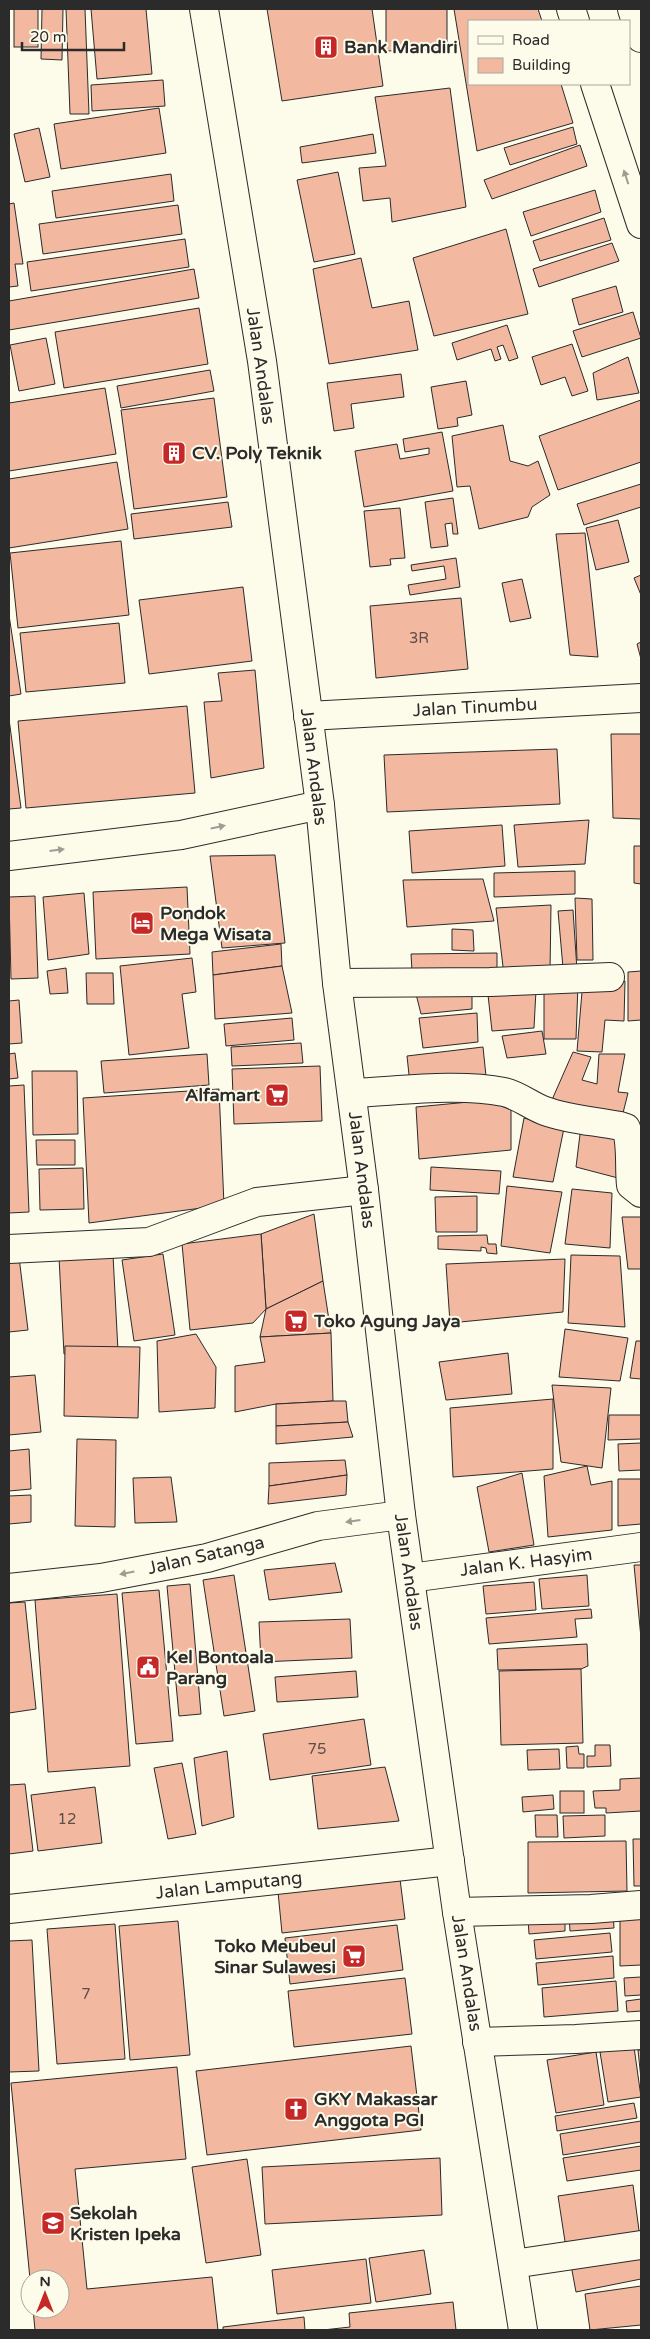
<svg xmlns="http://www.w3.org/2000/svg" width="650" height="2339" font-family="'Varela Round',sans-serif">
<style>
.building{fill:#f2b8a0;stroke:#2b2b2b}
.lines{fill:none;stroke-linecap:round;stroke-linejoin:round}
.minor-casing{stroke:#2b2b2b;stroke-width:30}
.major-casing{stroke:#2b2b2b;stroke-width:30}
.minor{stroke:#fdfbea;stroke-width:28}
.major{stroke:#fdfbea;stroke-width:28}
.oneway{fill:#9e9d94}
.labels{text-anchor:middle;stroke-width:4;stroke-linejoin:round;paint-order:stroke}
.number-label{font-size:15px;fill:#5d4e48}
.poi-label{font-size:18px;font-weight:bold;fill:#2b2b2b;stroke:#fdfbea;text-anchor:start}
.street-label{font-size:18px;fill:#2b2b2b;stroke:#fdfbea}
</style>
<rect width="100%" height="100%" fill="#fdfbea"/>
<g class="building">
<rect x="14" y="9" width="24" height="38"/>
<polygon points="42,9 63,9 62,60 41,59"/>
<polygon points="66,9 85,9 89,114 70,114"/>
<polygon points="91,9 146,9 152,74 97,79"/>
<polygon points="267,9 372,9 383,86 282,101"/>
<polygon points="386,9 447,9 447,49 386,51"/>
<polygon points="454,9 538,9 542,21 469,21 469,84 561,84 573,123 477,151"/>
<polygon points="163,80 165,106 92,111 91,85"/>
<polygon points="450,88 466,207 392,222 390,198 363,201 359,168 386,166 375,97"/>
<polygon points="159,108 166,153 61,169 54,124"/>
<polygon points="573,127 577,144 510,165 504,148"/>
<polygon points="39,128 50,177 25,182 14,134"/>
<polygon points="373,134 376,153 302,163 300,147"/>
<polygon points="580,145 587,166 492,199 484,180"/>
<polygon points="338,172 355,254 314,262 297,180"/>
<polygon points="171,174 174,201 56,218 52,191"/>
<polygon points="595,190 601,212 531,236 523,212"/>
<polygon points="14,203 23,264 15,264 18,286 9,287 9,204"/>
<polygon points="178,205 182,234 43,254 39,224"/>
<polygon points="604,218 611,240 540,261 533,241"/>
<polygon points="506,229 528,314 434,336 413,258"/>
<polygon points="185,239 189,267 31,291 27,262"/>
<polygon points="612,243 619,261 539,287 533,269"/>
<polygon points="361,258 372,308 409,301 418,350 329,364 313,269"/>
<polygon points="194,269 199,298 9,330 9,301"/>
<polygon points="616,286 623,312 579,325 572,299"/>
<polygon points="199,308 208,364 64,388 55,332"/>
<polygon points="633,312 641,338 582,357 573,331"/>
<polygon points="507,325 518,358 509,361 503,345 497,347 501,359 495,361 491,349 457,360 452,343"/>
<polygon points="46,338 55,384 19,391 10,345"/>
<polygon points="572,344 588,391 572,396 565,377 541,385 532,357"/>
<polygon points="628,357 639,393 597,400 593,373"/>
<polygon points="210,370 214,391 121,408 117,386"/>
<polygon points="401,374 404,397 351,404 354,428 334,431 327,383"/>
<polygon points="466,381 472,415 457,418 458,426 438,429 431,387"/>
<polygon points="105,388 116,454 9,471 9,403"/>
<polygon points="214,398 227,497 134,509 121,410"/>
<polygon points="641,400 641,462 558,490 539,436"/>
<polygon points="503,425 510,461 528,466 538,461 550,495 532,507 528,517 479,529 470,486 457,487 452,436"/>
<polygon points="442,432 453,491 364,507 355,451 397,444 400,459 429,454 429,448 405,452 403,439"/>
<polygon points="117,462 128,529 9,548 9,479"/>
<polygon points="641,484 641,507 584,525 577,504"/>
<polygon points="453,498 458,534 453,534 452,523 445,524 448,546 431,548 425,502"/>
<polygon points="228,502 232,527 134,539 131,514"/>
<polygon points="400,508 405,558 390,559 391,565 370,567 364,511"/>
<polygon points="618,520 629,562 596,570 586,528"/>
<polygon points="585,533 598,657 570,655 556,534"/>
<polygon points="121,541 129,615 18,628 10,553"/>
<polygon points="456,558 460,587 410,595 408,585 446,579 444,566 412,571 411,565"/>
<polygon points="641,575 641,595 634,578"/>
<polygon points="522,579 531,618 510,622 502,583"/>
<polygon points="243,587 252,661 149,674 139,600"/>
<polygon points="461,598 468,669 376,678 370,606"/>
<polygon points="9,615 21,694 9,696"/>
<polygon points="119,623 125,683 26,692 20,633"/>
<polygon points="641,642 641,659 637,644"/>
<polygon points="255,670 264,768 211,778 204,702 222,701 218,673"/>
<polygon points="187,706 195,793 26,808 18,721"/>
<polygon points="9,719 21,808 9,809"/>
<polygon points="611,734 641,734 641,819 613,818"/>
<polygon points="557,749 560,804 387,812 384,755"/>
<polygon points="589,820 585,864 518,867 514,825"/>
<polygon points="502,825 505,866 412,873 409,831"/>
<polygon points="634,846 641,846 641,897 641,884 634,883"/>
<polygon points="275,855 285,943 222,948 210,856"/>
<polygon points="575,871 575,894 494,897 494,873"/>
<polygon points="483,879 494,921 407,927 403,880"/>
<polygon points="187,887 190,954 96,959 93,892"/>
<polygon points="84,893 89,954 48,960 43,897"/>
<polygon points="35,896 38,978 11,979 9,897"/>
<polygon points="575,898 592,899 593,960 577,960"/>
<polygon points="551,905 550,972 504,975 496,908"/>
<polygon points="573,910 577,970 563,968 558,911"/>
<polygon points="452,929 473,930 474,951 452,950"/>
<polygon points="281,944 282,966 213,975 212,952"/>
<polygon points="497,953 497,970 412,971 411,954"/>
<polygon points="192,958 196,992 182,994 189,1048 129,1055 120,966"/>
<polygon points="282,966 292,1013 215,1019 213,975"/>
<polygon points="66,968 68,993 50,994 47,971"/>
<polygon points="641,971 641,1020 628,1021 628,972"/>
<polygon points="86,973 113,973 114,1004 87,1004"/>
<polygon points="583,980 625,981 624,1021 605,1020 602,1052 577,1051"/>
<polygon points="544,983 578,984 576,1039 544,1039"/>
<polygon points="472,984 472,1009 421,1014 415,990"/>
<polygon points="536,990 534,1028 492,1031 488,995"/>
<polygon points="19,1000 22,1043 9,1044 9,1001"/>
<polygon points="477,1013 478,1042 423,1048 419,1018"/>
<polygon points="292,1018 294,1040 226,1046 224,1024"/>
<polygon points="542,1031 546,1054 507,1058 502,1036"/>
<polygon points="301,1043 303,1063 232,1066 231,1047"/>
<polygon points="483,1047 486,1076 410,1084 407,1056"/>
<polygon points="573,1052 591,1057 582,1080 597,1084 599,1054 625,1054 618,1092 628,1093 622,1117 551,1102"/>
<polygon points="15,1053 18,1078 9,1079 9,1054"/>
<polygon points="207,1054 209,1085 104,1093 101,1061"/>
<polygon points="320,1066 322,1121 234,1124 232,1069"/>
<polygon points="32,1071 77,1071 78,1134 33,1135"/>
<polygon points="24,1085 29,1212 9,1213 9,1086"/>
<polygon points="219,1089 224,1205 89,1223 83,1098"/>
<polygon points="511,1098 511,1150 419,1159 416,1107"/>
<polygon points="524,1118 564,1128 553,1182 513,1177"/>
<polygon points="581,1126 621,1134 618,1178 576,1167"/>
<polygon points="36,1140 75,1140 75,1165 37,1165"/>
<polygon points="431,1167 501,1171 499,1194 430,1190"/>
<polygon points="83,1168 84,1209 40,1210 39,1169"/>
<polygon points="507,1186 562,1192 550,1253 501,1246"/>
<polygon points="572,1189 612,1193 610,1248 565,1244"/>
<polygon points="477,1196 477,1232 436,1232 435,1197"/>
<polygon points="314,1214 323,1281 266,1309 261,1234"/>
<polygon points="622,1217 641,1217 641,1269 628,1269"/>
<polygon points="261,1234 266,1309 253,1323 190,1330 182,1244"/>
<polygon points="487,1235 488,1244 496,1244 497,1254 487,1253 486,1248 481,1247 481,1251 438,1249 438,1236"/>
<polygon points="18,1249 28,1330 9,1332 9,1251"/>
<polygon points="163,1254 175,1335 134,1341 122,1260"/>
<polygon points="113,1255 118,1351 64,1354 59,1257"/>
<polygon points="571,1255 620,1256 625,1327 568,1323"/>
<polygon points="565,1259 563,1312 450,1323 446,1264"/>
<polygon points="323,1281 331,1333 260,1337 266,1309"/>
<polygon points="565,1329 628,1338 620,1381 559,1377"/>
<polygon points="331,1333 333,1401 276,1404 235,1412 235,1366 265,1362 260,1337"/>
<polygon points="196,1334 216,1367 215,1408 159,1412 157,1341"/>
<polygon points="636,1341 641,1341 641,1379 630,1378"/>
<polygon points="65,1346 140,1347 138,1418 64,1416"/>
<polygon points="508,1353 512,1394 446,1400 439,1362"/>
<polygon points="35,1375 41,1432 9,1435 9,1377"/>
<polygon points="552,1385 611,1388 602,1468 561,1462"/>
<polygon points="553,1399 553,1469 453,1477 450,1408"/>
<polygon points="333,1401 346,1401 348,1422 276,1426 276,1404"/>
<polygon points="609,1415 641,1415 641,1439 608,1440"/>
<polygon points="348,1422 353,1437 276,1444 276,1426"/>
<polygon points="77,1439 116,1440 115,1527 75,1526"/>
<polygon points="641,1443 641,1470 619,1471 618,1444"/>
<polygon points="29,1449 31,1489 9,1491 9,1451"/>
<polygon points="345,1460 347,1475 269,1486 269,1463"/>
<polygon points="587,1466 591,1485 612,1481 612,1530 548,1537 544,1476"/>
<polygon points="522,1473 534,1545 489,1552 477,1487"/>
<polygon points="347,1475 346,1495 268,1504 269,1486"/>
<polygon points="171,1477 177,1522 135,1523 133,1478"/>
<polygon points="618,1479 641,1479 641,1524 618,1526"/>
<polygon points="31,1495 31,1522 9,1524 9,1496"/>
<polygon points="335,1563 342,1592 269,1600 264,1570"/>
<polygon points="634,1565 641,1565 641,1638"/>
<polygon points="234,1575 255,1711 224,1716 203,1580"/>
<polygon points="587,1575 589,1606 542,1609 539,1579"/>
<polygon points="534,1582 536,1610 486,1614 483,1586"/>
<polygon points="190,1584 201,1714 179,1716 167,1586"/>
<polygon points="159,1590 173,1741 136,1744 122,1593"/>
<polygon points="117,1594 130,1766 48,1772 35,1600"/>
<polygon points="25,1602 36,1709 9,1713 9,1603"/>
<polygon points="591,1609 592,1618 575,1619 577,1637 489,1644 486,1618"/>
<polygon points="350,1619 352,1658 261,1662 259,1622"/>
<polygon points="587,1644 588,1666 581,1669 498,1670 497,1649"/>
<polygon points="581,1669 583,1743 501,1745 499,1671"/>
<polygon points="356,1671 358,1697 277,1702 275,1677"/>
<polygon points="364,1719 371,1765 270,1780 263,1734"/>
<polygon points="595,1745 610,1745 611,1766 587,1767 587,1756 595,1756"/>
<polygon points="578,1746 579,1754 584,1754 584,1768 567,1768 566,1747"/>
<polygon points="559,1749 560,1769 528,1770 527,1750"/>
<polygon points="227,1751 234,1817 202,1826 194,1758"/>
<polygon points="182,1763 196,1834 168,1839 154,1768"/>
<polygon points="385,1767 399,1821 318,1829 312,1776"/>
<polygon points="641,1778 641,1811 606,1813 606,1808 595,1808 593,1791 620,1790 620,1779"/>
<polygon points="25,1784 33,1851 9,1854 9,1785"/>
<polygon points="95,1787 102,1843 38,1851 31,1795"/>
<rect x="560" y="1791" width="24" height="22"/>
<polygon points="553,1795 554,1809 523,1812 522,1797"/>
<polygon points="535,1815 557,1815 558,1837 536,1837"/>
<polygon points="605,1815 605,1836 564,1838 563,1816"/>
<polygon points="633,1839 641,1839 641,1886 634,1886"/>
<polygon points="626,1841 627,1891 528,1893 528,1842"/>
<polygon points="400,1879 405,1919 282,1933 278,1892"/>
<polygon points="613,1912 614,1928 570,1931 569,1916"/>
<polygon points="620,1914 641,1914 641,1965 620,1966"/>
<polygon points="565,1917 565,1931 529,1934 528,1919"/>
<polygon points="178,1921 190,2055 130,2060 119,1926"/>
<polygon points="115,1924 125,2059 57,2064 47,1929"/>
<polygon points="397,1925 403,1970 290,1984 285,1938"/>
<polygon points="610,1933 612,1952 536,1959 534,1940"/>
<polygon points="32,1940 39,2071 9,2072 9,1941"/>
<polygon points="613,1956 614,1978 538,1985 536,1963"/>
<polygon points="641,1977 641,1995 625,1996 624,1978"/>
<polygon points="405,1978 412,2034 294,2047 288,1991"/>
<polygon points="616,1981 618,2011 544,2017 542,1988"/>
<polygon points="641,1999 641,2011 627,2012 626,2001"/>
<polygon points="411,2046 421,2130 207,2155 196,2071"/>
<polygon points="634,2047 641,2097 608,2102 600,2052"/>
<polygon points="638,2050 641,2050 641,2079"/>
<polygon points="596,2052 604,2105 556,2113 547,2060"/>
<polygon points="177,2067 186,2159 75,2169 87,2289 212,2277 218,2330 35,2330 33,2309 60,2309 60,2279 30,2279 11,2083"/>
<polygon points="634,2103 637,2118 557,2131 555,2116"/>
<polygon points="641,2121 641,2142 563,2155 560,2134"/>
<polygon points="641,2146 641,2170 567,2181 563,2158"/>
<polygon points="440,2158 442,2215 265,2224 262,2167"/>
<polygon points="247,2159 261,2255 206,2263 192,2167"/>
<polygon points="633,2185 640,2238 566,2248 558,2196"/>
<polygon points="424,2250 431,2294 376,2302 369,2258"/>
<polygon points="641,2252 641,2279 576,2292 571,2265"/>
<polygon points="366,2259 371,2303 277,2314 272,2270"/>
<polygon points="641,2286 641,2325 590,2330 585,2294"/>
<polygon points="453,2302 456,2330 323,2330 350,2327 349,2313"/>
<polygon points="304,2317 305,2330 223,2330 223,2327"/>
</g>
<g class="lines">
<g class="minor-casing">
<g id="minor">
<polyline points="308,716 641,698"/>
<polyline points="9,856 181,835 320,805"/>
<polyline points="337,983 490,982 610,977"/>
<path d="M352,1093C400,1091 457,1083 504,1092C520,1096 531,1106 545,1111C569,1120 596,1121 620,1126L626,1128C632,1143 629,1168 631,1185L641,1193"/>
<polyline points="9,1249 149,1242 257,1202 364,1190"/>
<polyline points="410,1578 641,1547"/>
<polyline points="9,1588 101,1578 207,1558 318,1526 401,1515"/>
<polyline points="9,1909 450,1861"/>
<polyline points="457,1912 591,1909 641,1905"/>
<polyline points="477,2042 576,2039 641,2035"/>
<polyline points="513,2264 641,2245"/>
</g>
</g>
<g class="major-casing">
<g id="major">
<polyline points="204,9 262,361 320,805 337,983 364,1190 401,1515 457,1912 523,2330"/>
<polyline points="571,9 575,21"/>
<polyline points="632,9 641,38"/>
<polyline points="595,84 641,224"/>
</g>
</g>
<use href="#minor" class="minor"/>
<use href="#major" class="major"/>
</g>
<defs><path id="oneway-solid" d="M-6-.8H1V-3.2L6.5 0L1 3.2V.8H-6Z" transform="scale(1.25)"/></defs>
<g class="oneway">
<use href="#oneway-solid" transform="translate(626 177) rotate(-108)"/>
<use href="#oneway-solid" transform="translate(218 827) rotate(-12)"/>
<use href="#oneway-solid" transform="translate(57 850) rotate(-7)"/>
<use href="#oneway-solid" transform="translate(353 1521) rotate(172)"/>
<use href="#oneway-solid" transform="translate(127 1573) rotate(169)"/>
</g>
<defs>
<g id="building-square" transform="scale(1.25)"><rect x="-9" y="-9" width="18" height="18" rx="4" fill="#c62828" stroke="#fdfbea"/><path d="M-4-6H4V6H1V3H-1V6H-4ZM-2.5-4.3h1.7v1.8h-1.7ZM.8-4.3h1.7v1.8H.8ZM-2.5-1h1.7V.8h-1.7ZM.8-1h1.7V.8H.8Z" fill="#fff"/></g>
<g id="hotel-square" transform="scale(1.25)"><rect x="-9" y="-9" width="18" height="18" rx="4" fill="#c62828" stroke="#fdfbea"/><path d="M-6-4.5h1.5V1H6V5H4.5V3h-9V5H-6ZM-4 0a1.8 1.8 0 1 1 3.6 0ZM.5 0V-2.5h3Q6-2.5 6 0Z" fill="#fff"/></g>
<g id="supermarket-square" transform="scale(1.25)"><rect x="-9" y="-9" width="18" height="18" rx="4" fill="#c62828" stroke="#fdfbea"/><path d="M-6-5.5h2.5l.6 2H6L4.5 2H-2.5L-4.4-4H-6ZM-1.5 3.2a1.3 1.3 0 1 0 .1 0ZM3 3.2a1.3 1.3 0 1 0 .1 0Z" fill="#fff"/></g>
<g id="civic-square" transform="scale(1.25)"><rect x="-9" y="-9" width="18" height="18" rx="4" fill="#c62828" stroke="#fdfbea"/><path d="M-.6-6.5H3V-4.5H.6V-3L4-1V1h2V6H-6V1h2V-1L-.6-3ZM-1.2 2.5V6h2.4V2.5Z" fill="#fff"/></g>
<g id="church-square" transform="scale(1.25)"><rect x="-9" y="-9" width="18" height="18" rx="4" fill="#c62828" stroke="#fdfbea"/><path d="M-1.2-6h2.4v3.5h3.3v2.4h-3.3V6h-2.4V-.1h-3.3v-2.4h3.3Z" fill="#fff"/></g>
<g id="school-square" transform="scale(1.25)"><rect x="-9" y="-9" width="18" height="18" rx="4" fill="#c62828" stroke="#fdfbea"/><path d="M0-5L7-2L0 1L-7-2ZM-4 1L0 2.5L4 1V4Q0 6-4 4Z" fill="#fff"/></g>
</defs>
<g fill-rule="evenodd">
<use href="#building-square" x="326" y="47"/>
<use href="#building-square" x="174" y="453"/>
<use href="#hotel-square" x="142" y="923"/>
<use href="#supermarket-square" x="277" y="1095"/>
<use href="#supermarket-square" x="296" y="1321"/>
<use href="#civic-square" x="148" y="1667"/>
<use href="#supermarket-square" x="354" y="1956"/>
<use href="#church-square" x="296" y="2109"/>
<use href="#school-square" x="53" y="2223"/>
</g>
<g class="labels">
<g class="number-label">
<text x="419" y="643">3R</text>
<text x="317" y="1754">75</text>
<text x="67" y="1824">12</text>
<text x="86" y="1999">7</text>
</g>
<g class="poi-label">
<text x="344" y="53">Bank Mandiri</text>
<text x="192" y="459">CV. Poly Teknik</text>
<text x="160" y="919">Pondok<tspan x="160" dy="21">Mega Wisata</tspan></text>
<text x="260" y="1101" text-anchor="end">Alfamart</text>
<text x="314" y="1327">Toko Agung Jaya</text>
<text x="166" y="1663">Kel Bontoala<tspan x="166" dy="21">Parang</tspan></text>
<text x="336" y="1952" text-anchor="end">Toko Meubeul<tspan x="336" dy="21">Sinar Sulawesi</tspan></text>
<text x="314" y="2105">GKY Makassar<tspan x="314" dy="21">Anggota PGI</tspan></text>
<text x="70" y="2219">Sekolah<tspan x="70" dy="21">Kristen Ipeka</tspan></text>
</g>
<g class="street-label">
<text transform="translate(261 366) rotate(82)" y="6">Jalan Andalas</text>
<text transform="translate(475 707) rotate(-3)" y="6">Jalan Tinumbu</text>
<text transform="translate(314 767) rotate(83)" y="6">Jalan Andalas</text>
<text transform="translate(362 1170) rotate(83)" y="6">Jalan Andalas</text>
<text transform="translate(206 1555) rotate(-13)" y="6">Jalan Satanga</text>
<text transform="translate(526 1562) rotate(-7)" y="6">Jalan K. Hasyim</text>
<text transform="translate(409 1572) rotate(82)" y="6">Jalan Andalas</text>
<text transform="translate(229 1885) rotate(-6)" y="6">Jalan Lamputang</text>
<text transform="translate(467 1973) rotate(81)" y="6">Jalan Andalas</text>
</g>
</g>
<rect width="650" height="2339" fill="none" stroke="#2b2b2b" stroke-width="20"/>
<rect x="468" y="20" width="162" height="65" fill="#fdfbea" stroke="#a9a89e"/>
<rect x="478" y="36" width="25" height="8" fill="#fdfbea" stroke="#a9a89e"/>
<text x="512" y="45" font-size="15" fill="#2b2b2b">Road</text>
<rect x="478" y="58" width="25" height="15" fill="#f2b8a0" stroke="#a9a89e"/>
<text x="512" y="70" font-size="15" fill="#2b2b2b">Building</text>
<g transform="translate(45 2294)"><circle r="24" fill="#fdfbea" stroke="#a9a89e"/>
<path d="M0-4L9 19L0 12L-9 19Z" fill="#c62828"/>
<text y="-8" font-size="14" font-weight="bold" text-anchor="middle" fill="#2b2b2b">N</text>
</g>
<path d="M22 42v8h102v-8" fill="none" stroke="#2b2b2b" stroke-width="2.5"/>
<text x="30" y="42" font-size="15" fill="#2b2b2b" stroke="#fdfbea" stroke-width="4" paint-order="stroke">20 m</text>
</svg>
